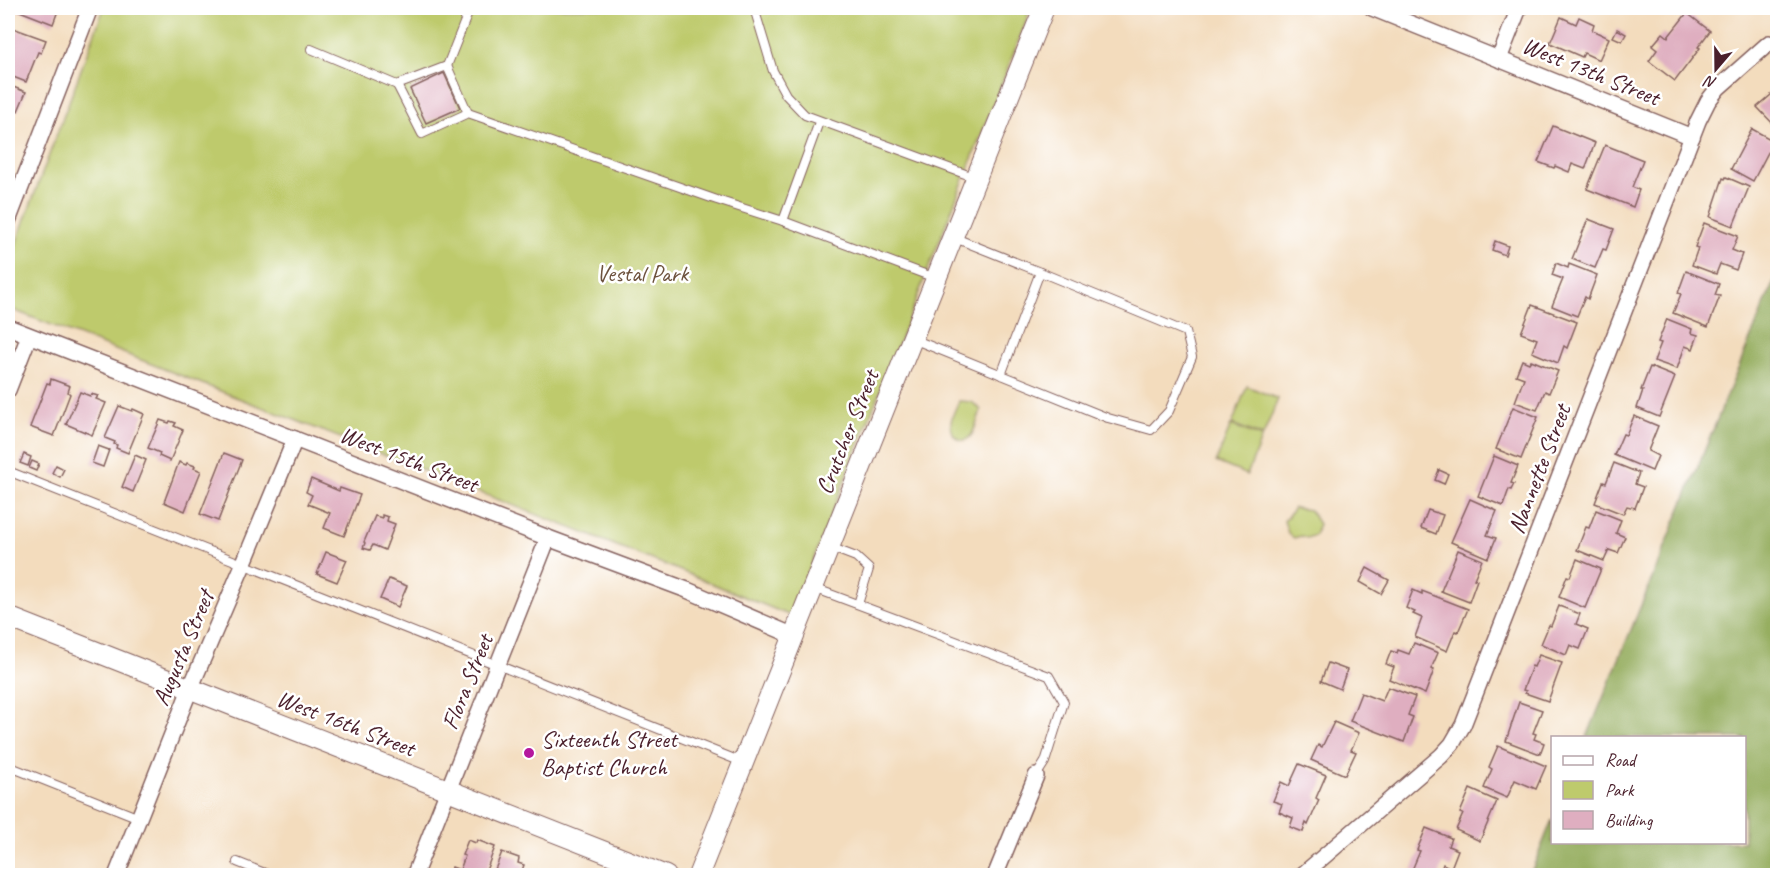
<svg xmlns="http://www.w3.org/2000/svg" width="1785" height="883" font-family="Caveat,sans-serif">
<style>
.green{fill:#beca6c;stroke:#84744c;stroke-width:1.5}
.forest{fill:#96ae60;stroke:#706646;stroke-width:1.5}
.building{fill:#dfaec0}
.lines{fill:none;stroke-linecap:round;stroke-linejoin:round}
.service-casing{stroke:#85615e;stroke-width:10}
.minor-casing{stroke:#85615e;stroke-width:18}
.tertiary-casing{stroke:#85615e;stroke-width:22}
.service{stroke:#fff;stroke-width:8}
.minor{stroke:#fff;stroke-width:15}
.tertiary{stroke:#fff;stroke-width:20}
.poi-dot{fill:#b5179e;stroke:#fff;stroke-width:2}
.labels{text-anchor:middle;stroke-width:5;stroke-linejoin:round;paint-order:stroke}
.street-label{font-size:24px;fill:#4a1f2b;stroke:#fff}
.park-label{font-size:24px;fill:#6d523e;stroke:#fff}
.poi-label{font-size:24px;fill:#4a1f2b;stroke:#fff;text-anchor:start}
</style>
<rect width="100%" height="100%" fill="#fff"/>
<filter id="ink" filterUnits="userSpaceOnUse"><feTurbulence type="fractalNoise" baseFrequency=".0167" numOctaves="2"/><feDisplacementMap in="SourceGraphic" scale="12" xChannelSelector="R" yChannelSelector="G"/><feConvolveMatrix kernelMatrix="1 2 1 2 8 2 1 2 1" color-interpolation-filters="sRGB"/></filter>
<filter id="wash" filterUnits="userSpaceOnUse"><feTurbulence type="fractalNoise" baseFrequency=".008" numOctaves="4" result="noise"/><feDisplacementMap in="SourceGraphic" scale="24" xChannelSelector="R" yChannelSelector="G"/><feGaussianBlur stdDeviation="1.35" result="paint"/><feColorMatrix in="noise" values="0 0 0 0 0 0 0 0 0 0 0 0 0 0 0 0 0 1.4 0 .05"/><feComposite in="paint" operator="in"/></filter>
<g filter="url(#wash)">
<rect width="100%" height="100%" fill="#f3dcbd"/>
<g class="green">
<polygon points="104,8 1028,8 1028,17 791,616 686,573 8,308 8,265"/>
<polygon points="1247,386 1278,399 1263,436 1232,424"/>
<path d="M959,401L972,402L981,410C978,418 976,427 972,434C964,447 950,437 951,424C951,416 956,408 959,401Z"/>
<polygon points="1231,425 1262,437 1247,475 1216,462"/>
<polygon points="1294,508 1310,510 1319,524 1315,535 1307,538 1301,536 1294,538 1288,533 1284,521"/>
</g>
<polygon class="forest" points="1777,274 1777,875 1530,875 1552,820 1552,842 1744,842 1744,738 1587,737"/>
<g id="blocks">
<g class="building">
<polygon points="12,8 59,8 53,24"/>
<polygon points="1687,13 1710,31 1698,47 1700,48 1675,81 1649,61 1657,50 1652,46 1663,33 1668,37"/>
<polygon points="1561,17 1576,24 1579,17 1594,24 1592,30 1609,38 1599,60 1584,53 1582,57 1550,43"/>
<polygon points="10,27 46,40 41,53 38,52 26,82 8,75 8,34"/>
<polygon points="1617,29 1626,34 1622,41 1613,37"/>
<polygon points="444,73 460,108 426,123 410,89"/>
<polygon points="8,85 26,92 18,111 8,107"/>
<polygon points="1778,89 1778,129 1757,107"/>
<polygon points="1553,126 1595,143 1585,169 1572,164 1569,172 1555,166 1554,168 1538,162"/>
<polygon points="1752,129 1774,141 1753,181 1731,169"/>
<polygon points="1605,145 1643,160 1632,187 1639,190 1633,207 1587,189"/>
<polygon points="1726,177 1749,187 1733,226 1710,217 1723,178 1725,179"/>
<polygon points="1588,219 1614,229 1606,250 1603,249 1595,268 1572,259"/>
<polygon points="1704,223 1738,236 1732,250 1742,254 1736,270 1720,264 1716,274 1692,265 1698,248 1695,247"/>
<polygon points="1495,241 1508,246 1505,255 1492,250"/>
<polygon points="1556,263 1568,268 1569,264 1597,275 1588,299 1585,297 1577,316 1552,306 1563,279 1552,275"/>
<polygon points="1686,271 1719,284 1715,295 1720,296 1708,327 1673,313 1681,294 1678,293"/>
<polygon points="1532,305 1577,322 1567,348 1564,346 1558,363 1532,352 1537,339 1521,333"/>
<polygon points="1667,319 1692,329 1691,333 1698,335 1693,349 1685,346 1677,369 1654,361 1661,343 1658,342"/>
<polygon points="1522,360 1529,363 1531,360 1558,371 1549,393 1545,391 1537,410 1515,402 1524,378 1516,375"/>
<polygon points="1650,367 1675,377 1659,417 1637,408 1643,390 1641,390"/>
<polygon points="51,379 70,386 68,392 70,394 54,436 30,427 47,383 50,384"/>
<polygon points="80,392 90,396 91,394 98,396 96,399 106,403 92,435 66,424"/>
<polygon points="119,406 132,411 133,409 144,414 128,453 116,448 117,445 114,444 115,442 105,438"/>
<polygon points="1513,407 1538,417 1521,459 1496,449"/>
<polygon points="1634,416 1658,426 1648,451 1658,456 1652,471 1614,455 1623,434 1626,435"/>
<polygon points="160,420 169,423 170,421 176,423 174,426 183,430 170,461 159,456 160,453 148,448"/>
<polygon points="98,446 109,450 103,467 92,463"/>
<polygon points="224,453 242,460 218,521 200,514"/>
<polygon points="24,454 31,457 28,466 20,463"/>
<polygon points="135,455 146,460 133,492 122,487"/>
<polygon points="1494,456 1518,466 1511,483 1514,484 1511,490 1509,489 1503,506 1478,496"/>
<polygon points="32,461 39,464 36,471 29,468"/>
<polygon points="179,462 186,465 187,463 195,466 194,468 201,471 185,511 164,502"/>
<polygon points="1614,463 1639,473 1635,484 1643,487 1635,508 1627,506 1623,514 1595,503 1603,482 1606,483"/>
<polygon points="56,465 64,469 60,477 52,473"/>
<polygon points="1439,470 1448,474 1444,484 1435,480"/>
<polygon points="311,479 339,491 340,488 360,495 344,536 324,528 330,513 308,504 312,495 306,492"/>
<polygon points="1470,499 1497,511 1487,535 1496,538 1488,558 1451,542"/>
<polygon points="1428,510 1443,515 1436,534 1421,528"/>
<polygon points="1596,510 1621,520 1616,533 1625,537 1618,553 1609,550 1604,561 1577,550 1586,527 1589,528"/>
<polygon points="382,515 388,517 387,521 395,524 385,550 373,545 370,550 363,548 365,543 364,542 375,516 382,518"/>
<polygon points="1458,550 1482,560 1474,579 1477,580 1469,602 1441,591"/>
<polygon points="326,552 347,560 337,582 317,574"/>
<polygon points="1577,559 1601,569 1585,608 1559,597 1567,576 1570,577"/>
<polygon points="1367,568 1389,580 1381,594 1360,582"/>
<polygon points="389,579 407,586 398,607 380,599"/>
<polygon points="1413,590 1422,594 1422,591 1468,609 1458,632 1455,631 1447,651 1415,637 1422,618 1413,614 1415,612 1406,608"/>
<polygon points="1559,606 1580,614 1576,624 1588,629 1580,649 1570,645 1566,655 1541,644 1549,625 1551,626"/>
<polygon points="1414,643 1438,653 1431,669 1434,670 1425,694 1389,679 1394,667 1386,664 1391,651 1397,653 1398,650 1409,654"/>
<polygon points="1539,655 1562,663 1548,701 1525,693 1526,691 1523,690 1532,666 1534,667"/>
<polygon points="1328,663 1347,670 1340,689 1321,681"/>
<polygon points="1388,687 1415,697 1408,715 1413,717 1404,742 1350,721 1361,693 1382,701"/>
<polygon points="1519,702 1542,710 1533,733 1536,734 1534,739 1544,743 1540,754 1506,741"/>
<polygon points="1334,722 1359,733 1351,750 1356,752 1345,775 1311,760 1318,745 1322,747"/>
<polygon points="1498,746 1546,766 1536,789 1515,780 1507,798 1484,788 1492,769 1489,767"/>
<polygon points="1299,764 1326,775 1316,798 1319,800 1308,825 1306,823 1303,832 1290,827 1293,818 1279,812 1282,804 1273,801 1281,782 1289,786"/>
<polygon points="1470,789 1497,801 1480,841 1456,830 1463,814 1460,813"/>
<polygon points="1426,828 1451,838 1448,846 1458,850 1451,868 1443,864 1439,876 1426,876 1412,870 1420,851 1417,850"/>
<polygon points="468,840 476,843 477,840 495,847 484,876 449,876 452,867 460,870 465,856 462,855"/>
<polygon points="502,852 519,858 518,863 524,865 520,876 497,876 497,874 494,872"/>
</g>
</g>
</g>
<g filter="url(#ink)">
<use href="#blocks" fill-opacity="0" stroke="#85615e" stroke-width="1.5"/>
<g class="lines">
<g class="service-casing">
<g id="service">
<polyline points="754,8 773,71 786,95 805,115 976,178"/>
<polyline points="311,49 397,85 422,134 468,113 717,200 783,221 935,278"/>
<polyline points="447,66 468,113"/>
<polyline points="397,85 447,66 470,8"/>
<polyline points="783,221 819,122"/>
<polyline points="913,339 1108,418 1151,430 1169,411 1192,357 1186,332 1040,272 955,238"/>
<polyline points="1001,375 1040,272"/>
<polyline points="8,471 742,762"/>
<polyline points="830,547 856,557 869,569 858,604"/>
<polyline points="814,588 1049,676 1064,702 1045,762 1036,776"/>
<polyline points="8,766 139,818"/>
<polyline points="237,862 272,876"/>
</g>
</g>
<g class="minor-casing">
<g id="minor">
<polyline points="1372,8 1692,137"/>
<polyline points="1499,59 1519,8"/>
<polyline points="8,221 90,8"/>
<polyline points="8,327 548,538 687,590 794,636"/>
<polyline points="8,390 29,336"/>
<polyline points="116,876 190,689 243,565 295,439"/>
<polyline points="414,876 548,538"/>
<polyline points="995,876 1036,776"/>
<polyline points="1301,876 1441,756 1452,744 1463,725 1698,121 1708,101 1718,88 1769,43"/>
</g>
</g>
<g class="tertiary-casing">
<g id="tertiary">
<polyline points="8,617 666,876"/>
<polyline points="698,876 1044,8"/>
</g>
</g>
<use href="#service" class="service"/>
<use href="#minor" class="minor"/>
<use href="#tertiary" class="tertiary"/>
</g>
</g>
<circle class="poi-dot" cx="529" cy="753" r="6"/>
<g class="labels">
<g class="street-label">
<text transform="translate(1591 71) rotate(22)" y="8">West 13th Street</text>
<text transform="translate(847 432) rotate(-68)" y="8">Crutcher Street</text>
<text transform="translate(409 459) rotate(21)" y="8">West 15th Street</text>
<text transform="translate(1539 469) rotate(-69)" y="8">Nannette Street</text>
<text transform="translate(183 648) rotate(-67)" y="8">Augusta Street</text>
<text transform="translate(467 682) rotate(-68)" y="8">Flora Street</text>
<text transform="translate(346 723) rotate(21)" y="8">West 16th Street</text>
</g>
<g class="park-label">
<text x="642" y="281">Vestal Park</text>
</g>
<g class="poi-label">
<text x="541" y="747">Sixteenth Street<tspan x="541" dy="28">Baptist Church</tspan></text>
</g>
</g>
<rect width="1785" height="883" fill="none" stroke="#fff" stroke-width="30"/>
<rect x="1551" y="736" width="195" height="108" fill="#ffffff" stroke="#b7a5aa" stroke-width="1.5"/>
<rect x="1563" y="756" width="30" height="9" fill="#ffffff" stroke="#b7a5aa" stroke-width="1.5"/>
<text x="1605" y="766" font-size="18" fill="#4a1f2b">Road</text>
<rect x="1563" y="781" width="30" height="18" fill="#beca6c" stroke="#b7a5aa" stroke-width="1.5"/>
<text x="1605" y="796" font-size="18" fill="#4a1f2b">Park</text>
<rect x="1563" y="811" width="30" height="18" fill="#dfaec0" stroke="#b7a5aa" stroke-width="1.5"/>
<text x="1605" y="826" font-size="18" fill="#4a1f2b">Building</text>
<g transform="translate(1716 69) rotate(200)" stroke="#ffffff" stroke-width="4.5" paint-order="stroke">
<path d="M0-4.5L10 22L0 15L-10 22Z" fill="#4a1f2b"/>
<text y="-9" font-size="16" font-weight="bold" text-anchor="middle" fill="#4a1f2b">N</text>
</g>
</svg>
